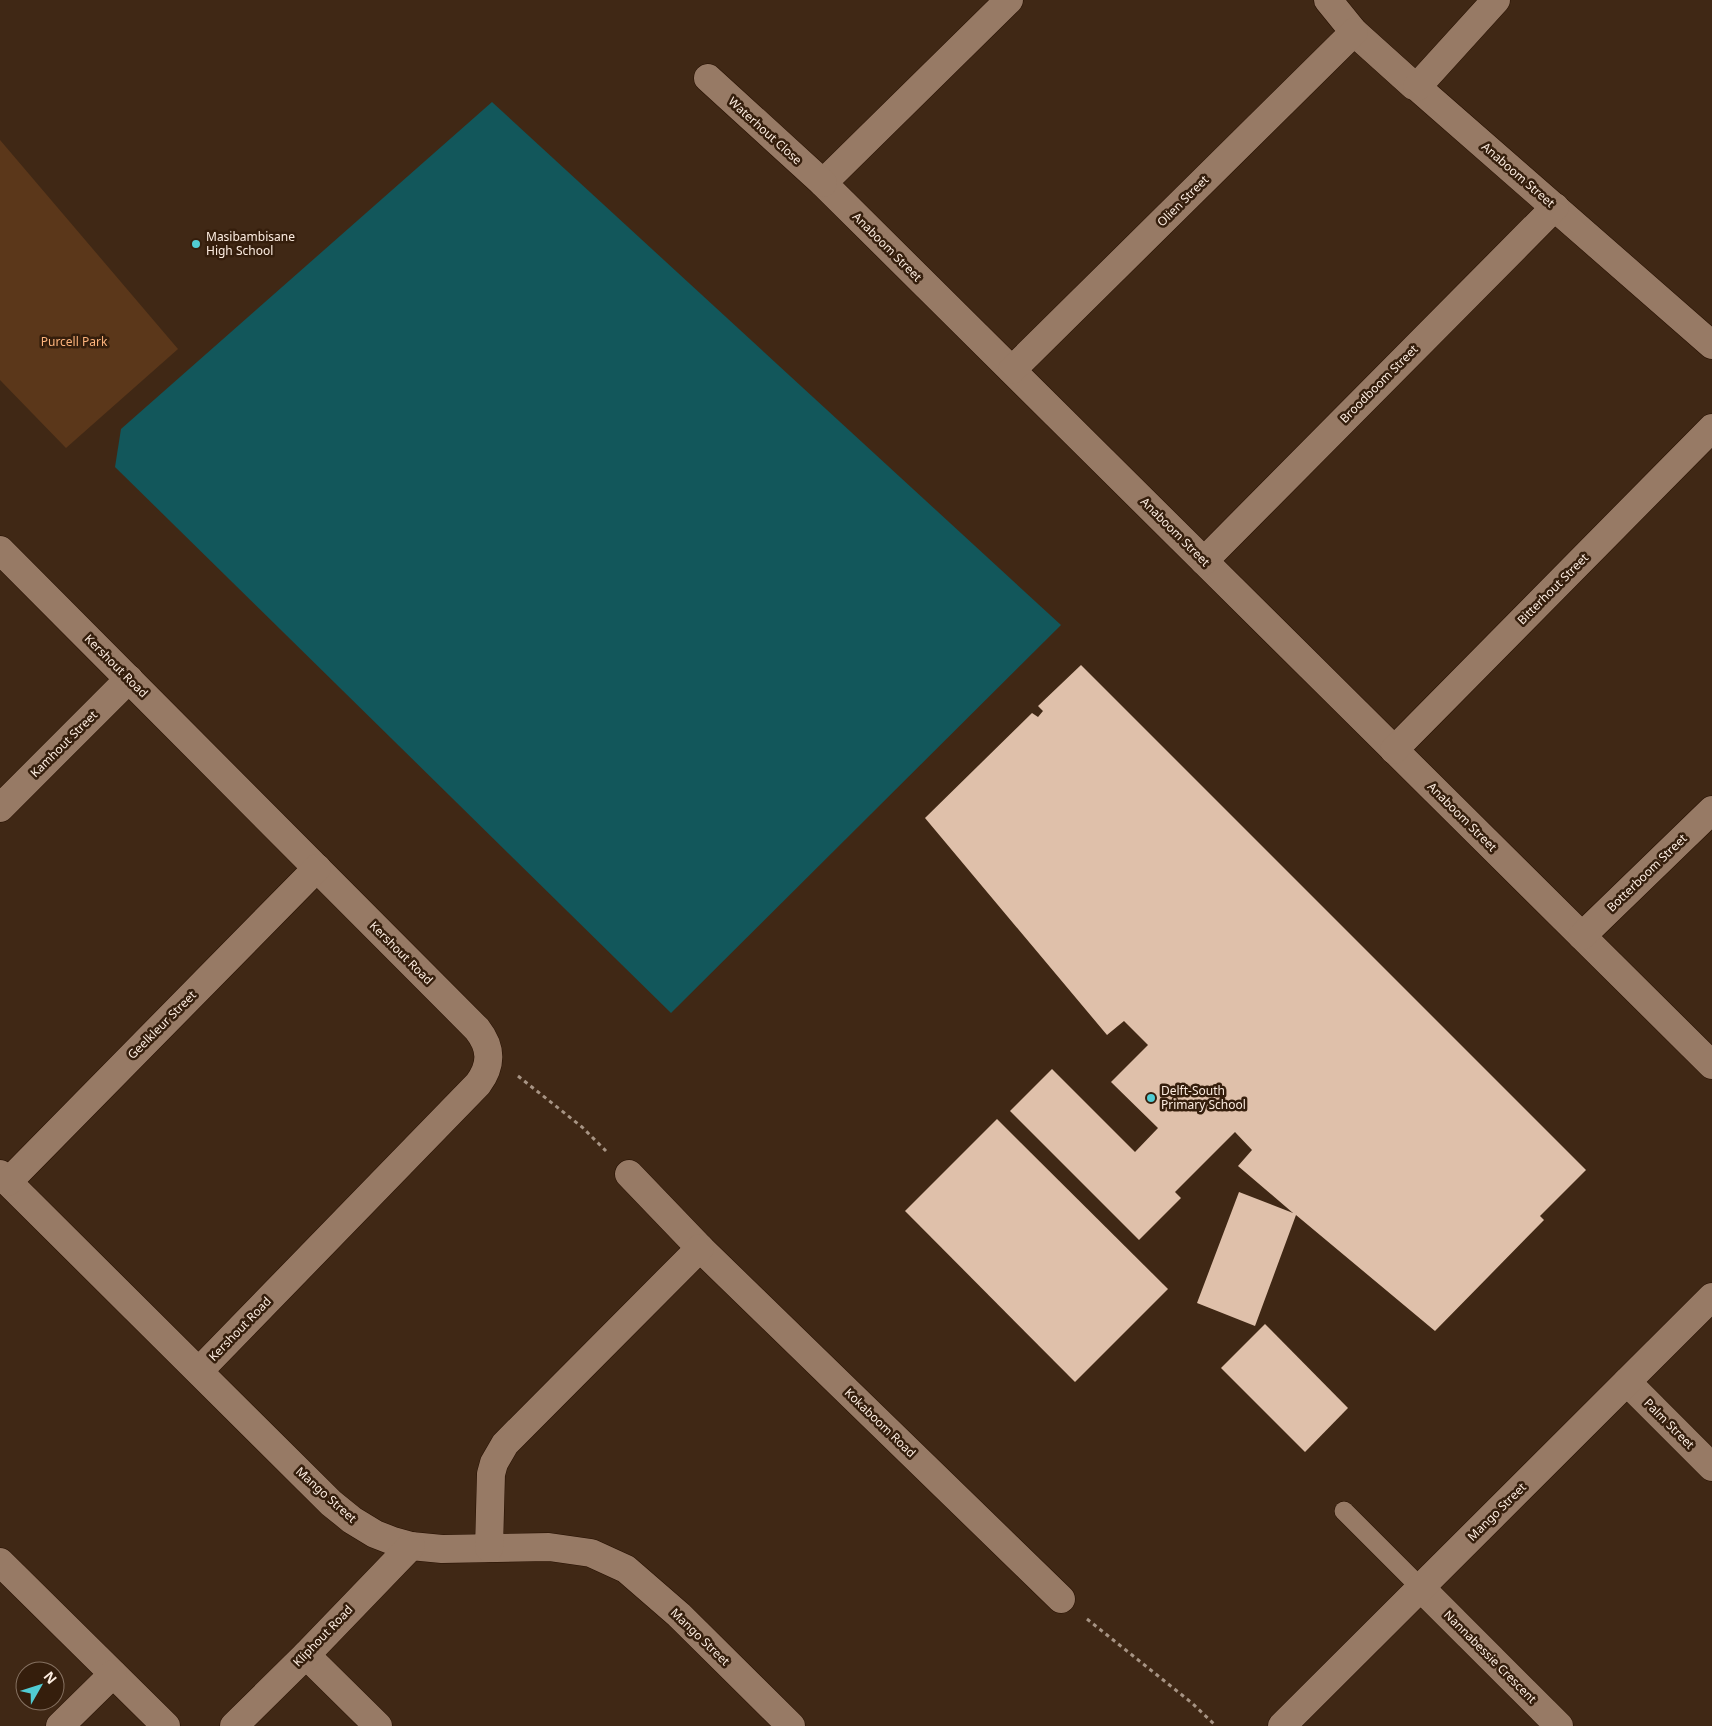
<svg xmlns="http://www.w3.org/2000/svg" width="1712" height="1726" font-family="'Noto Sans',sans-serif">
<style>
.green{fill:#5b371a}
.water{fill:#12575b}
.building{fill:#dfc0aa}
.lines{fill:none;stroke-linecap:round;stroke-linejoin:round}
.lane-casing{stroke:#261001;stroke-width:20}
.street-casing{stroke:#261001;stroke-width:29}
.path{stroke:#a79484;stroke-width:3;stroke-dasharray:4 4;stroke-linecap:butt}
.lane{stroke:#977a65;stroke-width:19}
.street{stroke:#977a65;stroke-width:28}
.poi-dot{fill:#51ccd3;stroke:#351e0c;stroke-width:2}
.labels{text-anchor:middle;stroke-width:5;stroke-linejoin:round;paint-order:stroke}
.street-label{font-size:12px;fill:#fdede1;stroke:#351e0c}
.poi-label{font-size:12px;fill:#fdede1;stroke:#351e0c;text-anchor:start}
.park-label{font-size:12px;fill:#fdb47d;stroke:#351e0c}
</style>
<rect width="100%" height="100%" fill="#402815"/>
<polygon class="green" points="0,140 178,349 66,448 0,380"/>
<polygon class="water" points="492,102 1061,625 671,1013 115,467 121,429"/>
<g class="building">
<polygon points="1081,665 1586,1170 1540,1216 1544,1220 1435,1331 1296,1215 1255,1326 1197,1303 1239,1192 1293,1213 1238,1166 1252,1150 1235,1132 1175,1192 1181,1198 1139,1240 1010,1111 1052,1069 1135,1152 1158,1128 1111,1082 1148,1045 1124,1021 1107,1035 925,818 1032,713 1038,717 1043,711 1038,706"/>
<polygon points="997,1119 1168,1289 1075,1382 905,1211"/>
<polygon points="1265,1324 1348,1408 1305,1452 1221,1368"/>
</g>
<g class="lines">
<g class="lane-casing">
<polyline id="lane" points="1344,1511 1421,1588"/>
</g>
<g class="street-casing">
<g id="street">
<polyline points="1009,0 823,183 1712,1065"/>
<polyline points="1328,0 1354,32 1414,86 1417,87 1712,345"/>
<polyline points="708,78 823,183"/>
<polyline points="1417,87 1496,0"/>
<polyline points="1012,370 1354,32"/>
<path d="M0,550L477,1029C492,1048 492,1065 478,1084L199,1371"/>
<polyline points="1204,561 1555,207"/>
<polyline points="1394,750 1712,428"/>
<polyline points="0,808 129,679"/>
<polyline points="1582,936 1712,810"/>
<polyline points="0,1174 331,1503 352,1520 375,1534 393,1541 411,1546 442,1549 549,1547 591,1553 626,1569 679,1615 791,1726"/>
<polyline points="629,1174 700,1248 1061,1599"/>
<polyline points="8,1182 317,868"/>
<polyline points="1627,1382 1712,1467"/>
<polyline points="489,1548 491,1474 494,1463 505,1444 700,1248"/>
<polyline points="0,1562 166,1726"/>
<polyline points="1421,1588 1559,1726"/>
<polyline points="306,1655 378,1726"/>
<polyline points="60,1726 113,1674"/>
<polyline points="234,1726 306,1655 411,1546"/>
<polyline points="1282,1726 1712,1297"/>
</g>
</g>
<g class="path">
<polyline points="518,1076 582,1127 606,1151"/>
<polyline points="1087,1619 1192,1703 1216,1726"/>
</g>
<use href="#lane" class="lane"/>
<use href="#street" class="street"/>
</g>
<g class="poi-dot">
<circle cx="196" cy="244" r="5"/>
<circle cx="1151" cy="1098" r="5"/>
</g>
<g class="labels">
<g class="street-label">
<text transform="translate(765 131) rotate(42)" y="4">Waterhout Close</text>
<text transform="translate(1518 175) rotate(41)" y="4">Anaboom Street</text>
<text transform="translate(1183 201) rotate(-45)" y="4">Olien Street</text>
<text transform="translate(887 247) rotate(45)" y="4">Anaboom Street</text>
<text transform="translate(1379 384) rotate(-45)" y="4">Broodboom Street</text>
<text transform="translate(1175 532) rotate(45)" y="4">Anaboom Street</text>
<text transform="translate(1553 589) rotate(-45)" y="4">Bitterhout Street</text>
<text transform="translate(116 666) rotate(45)" y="4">Kershout Road</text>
<text transform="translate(64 744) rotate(-45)" y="4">Kamhout Street</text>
<text transform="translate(1462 817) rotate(45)" y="4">Anaboom Street</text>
<text transform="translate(1647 873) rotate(-44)" y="4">Botterboom Street</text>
<text transform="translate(401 953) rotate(45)" y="4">Kershout Road</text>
<text transform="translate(162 1025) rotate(-45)" y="4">Geelkleur Street</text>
<text transform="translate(240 1329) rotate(-46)" y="4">Kershout Road</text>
<text transform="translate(880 1423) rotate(44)" y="4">Kokaboom Road</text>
<text transform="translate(1669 1424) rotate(45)" y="4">Palm Street</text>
<text transform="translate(326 1495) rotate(42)" y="4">Mango Street</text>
<text transform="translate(1497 1512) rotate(-45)" y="4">Mango Street</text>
<text transform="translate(323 1636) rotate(-46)" y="4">Kliphout Road</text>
<text transform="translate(700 1637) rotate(44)" y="4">Mango Street</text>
<text transform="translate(1490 1657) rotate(45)" y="4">Nannabessie Crescent</text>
</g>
<g class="poi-label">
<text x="206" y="241">Masibambisane<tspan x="206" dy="14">High School</tspan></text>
<text x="1161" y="1095">Delft-South<tspan x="1161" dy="14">Primary School</tspan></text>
</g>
<g class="park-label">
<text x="74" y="346">Purcell Park</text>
</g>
</g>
<g transform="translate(40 1686) rotate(51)"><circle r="24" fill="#351e0c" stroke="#857161"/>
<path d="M0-4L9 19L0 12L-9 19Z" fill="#51ccd3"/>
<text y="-8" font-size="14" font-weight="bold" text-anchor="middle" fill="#fdede1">N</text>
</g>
</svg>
